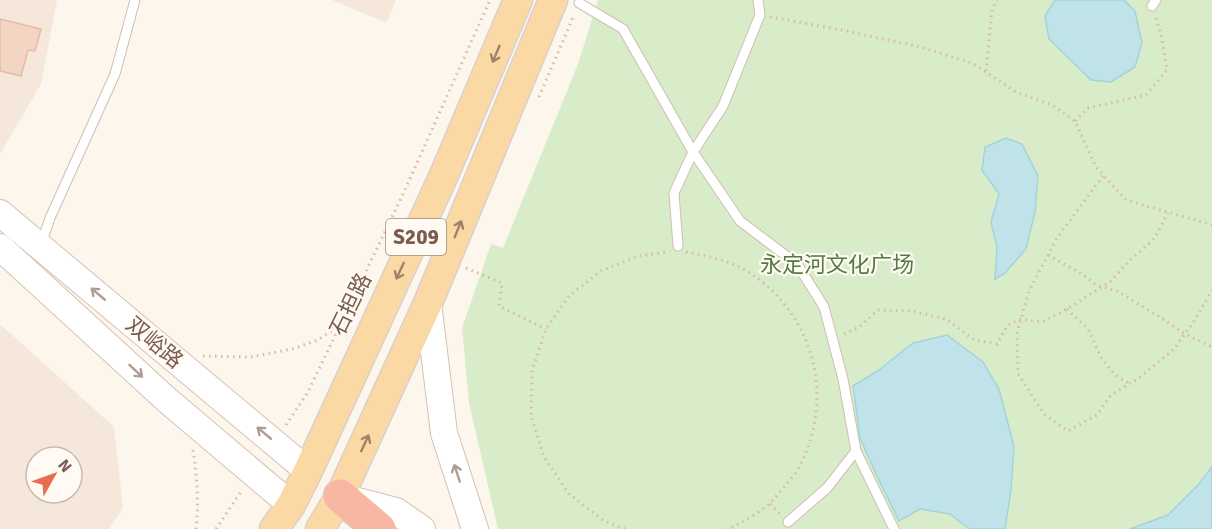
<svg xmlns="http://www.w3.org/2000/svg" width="1212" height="529" font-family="Signika,'Noto Sans SC',sans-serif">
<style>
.residential{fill:#f5e8da;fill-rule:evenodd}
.green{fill:#d8ecc9}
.water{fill:#bfe3e8;stroke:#a5d3da;stroke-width:1.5}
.building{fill:#f3d5c3;stroke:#e6bba3;stroke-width:1.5}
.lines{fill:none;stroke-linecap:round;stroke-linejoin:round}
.lane-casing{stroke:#d1beb0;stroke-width:11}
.secondary-casing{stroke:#d6c0b0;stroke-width:28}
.primary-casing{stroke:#dad1cd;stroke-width:31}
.highway-casing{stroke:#dad1cd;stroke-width:35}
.path{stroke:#d9b8a5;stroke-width:3;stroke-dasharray:1.5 4.5;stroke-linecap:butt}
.lane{stroke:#fff;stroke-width:9}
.secondary{stroke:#fff;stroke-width:26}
.primary{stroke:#fbd9a5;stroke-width:28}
.highway{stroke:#f7b7a3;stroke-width:33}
.oneway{stroke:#a18267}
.oneway2{stroke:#af9d94}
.labels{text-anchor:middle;stroke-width:4.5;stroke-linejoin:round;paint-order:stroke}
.shield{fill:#fffaf3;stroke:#a28b7f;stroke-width:1.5}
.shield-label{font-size:21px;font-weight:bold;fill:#7a5c4d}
.park-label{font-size:22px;fill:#537a41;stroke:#fffaf3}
.street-label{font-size:22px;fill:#7a5c4d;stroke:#fffaf3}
</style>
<rect width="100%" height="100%" fill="#fdf6ec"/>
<g class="residential">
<polygon points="0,0 57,0 41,84 0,154"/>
<polygon points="332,0 396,0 386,23"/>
<path d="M0,324L114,427L123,508L109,529H0ZM36,457H72V493H36Z"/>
</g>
<polygon class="green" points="598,0 1212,0 1212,529 498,529 469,403 462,328 491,244 503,248 578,64"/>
<g class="water">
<polygon points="1055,0 1124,0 1135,11 1142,43 1135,67 1111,82 1091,80 1049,39 1045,16"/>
<polygon points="1006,138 1022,144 1038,176 1035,212 1026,249 1005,273 995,279 997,247 991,222 999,194 982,170 985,147"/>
<polygon points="947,335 983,362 999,389 1014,447 1011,490 1005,529 968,529 968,528 950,514 920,509 899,521 876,474 860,438 853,386 879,370 913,343"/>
<polygon points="1212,467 1212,529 1130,529 1168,515 1198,485"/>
</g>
<polygon class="building" points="0,19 41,29 35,51 28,50 21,76 0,71"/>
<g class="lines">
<g class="lane-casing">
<g id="lane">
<polyline points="579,3 623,29 693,152 740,221 797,264 824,307 843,379 856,451 894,529"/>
<polyline points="1152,6 1156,0"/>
<polyline points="41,244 50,218 115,74 135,0"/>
<polyline points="678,246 674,193 693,152 723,106 760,15 758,0"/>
<polyline points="788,522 827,488 856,451"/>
</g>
</g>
<g class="secondary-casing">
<g id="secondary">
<polyline points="0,213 308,471"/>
<polyline points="0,247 167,400 291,505"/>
<polyline points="428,303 444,433 475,529"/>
<polyline points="343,497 396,511 422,529"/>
</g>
</g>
<g class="primary-casing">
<g id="primary">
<polyline points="274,529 291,505 308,471 444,175 518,0"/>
<polyline points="320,529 340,496 428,303 553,0"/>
</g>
</g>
<g class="highway-casing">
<polyline id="highway" points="340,496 379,529"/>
</g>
<g class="path">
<polyline points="770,17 842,30 920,47 972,63 1016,92 1052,105 1075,121 1096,167 1126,200 1212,225"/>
<polyline points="986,71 992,9 997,0"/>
<polyline points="539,97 574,15"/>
<polyline points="1075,121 1088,108 1146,95 1167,70 1161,34 1156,18"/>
<polyline points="1103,176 1057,238 1029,291 1017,333 1018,374 1044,414 1068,431 1097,415 1111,395 1139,378 1174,349 1194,321 1212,290"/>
<path d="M686,252C707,256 728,260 747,271C815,314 837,400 797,471C794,476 789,480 786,485C781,491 776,497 771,502C761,512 745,520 733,527L727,529"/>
<polyline points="1048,255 1082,274 1096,285 1117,291 1163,319 1185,334 1212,347"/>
<polyline points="466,268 502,283 499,306 546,329"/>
<polyline points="1067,309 1088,329 1101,357 1114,374 1130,384"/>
<polyline points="844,334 859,327 878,310 911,311 946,319 974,340 997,344 1007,326 1020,319 1042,322 1067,309 1111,281 1128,262 1154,239 1168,213"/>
<polyline points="203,356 251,357 292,349 318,340 337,327"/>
<polyline points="286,425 308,392 404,192 490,0"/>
<path d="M193,450C197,476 199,502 196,529"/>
<polyline points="770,504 780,514"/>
<polyline points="216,529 242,490"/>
<polyline points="625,529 604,521 569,494 544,457 531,415 532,371 546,329 569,296 601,271 638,256 668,252"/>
</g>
<use href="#lane" class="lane"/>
<use href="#secondary" class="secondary"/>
<use href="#primary" class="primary"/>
<use href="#highway" class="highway"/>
</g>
<defs><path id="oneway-shaft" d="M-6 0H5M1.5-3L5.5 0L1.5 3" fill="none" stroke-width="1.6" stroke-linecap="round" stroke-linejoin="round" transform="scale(1.5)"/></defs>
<g class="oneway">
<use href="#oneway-shaft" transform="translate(496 54) rotate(113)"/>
<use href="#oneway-shaft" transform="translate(458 229) rotate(-68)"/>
<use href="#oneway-shaft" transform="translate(400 271) rotate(115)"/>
<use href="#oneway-shaft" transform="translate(365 443) rotate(-65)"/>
</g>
<g class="oneway2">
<use href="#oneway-shaft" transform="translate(98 294) rotate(-140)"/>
<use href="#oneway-shaft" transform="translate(136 371) rotate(43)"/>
<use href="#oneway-shaft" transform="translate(264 433) rotate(-140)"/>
<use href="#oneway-shaft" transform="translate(457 473) rotate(-108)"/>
</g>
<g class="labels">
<rect class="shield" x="386" y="219" width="60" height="36" rx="4.5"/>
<g class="shield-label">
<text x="416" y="244">S209</text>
</g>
<g class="park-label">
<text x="837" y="272">永定河文化广场</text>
</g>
<g class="street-label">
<text transform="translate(350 304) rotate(-64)" y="8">石担路</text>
<text transform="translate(155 342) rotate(40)" y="8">双峪路</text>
</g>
</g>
<g transform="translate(54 475) rotate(50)"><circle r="28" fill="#fffaf3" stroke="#cabbb1" stroke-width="1.5"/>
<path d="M0-4.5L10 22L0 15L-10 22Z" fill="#e76f51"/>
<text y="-9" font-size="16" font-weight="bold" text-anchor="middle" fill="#7a5c4d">N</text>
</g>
</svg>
